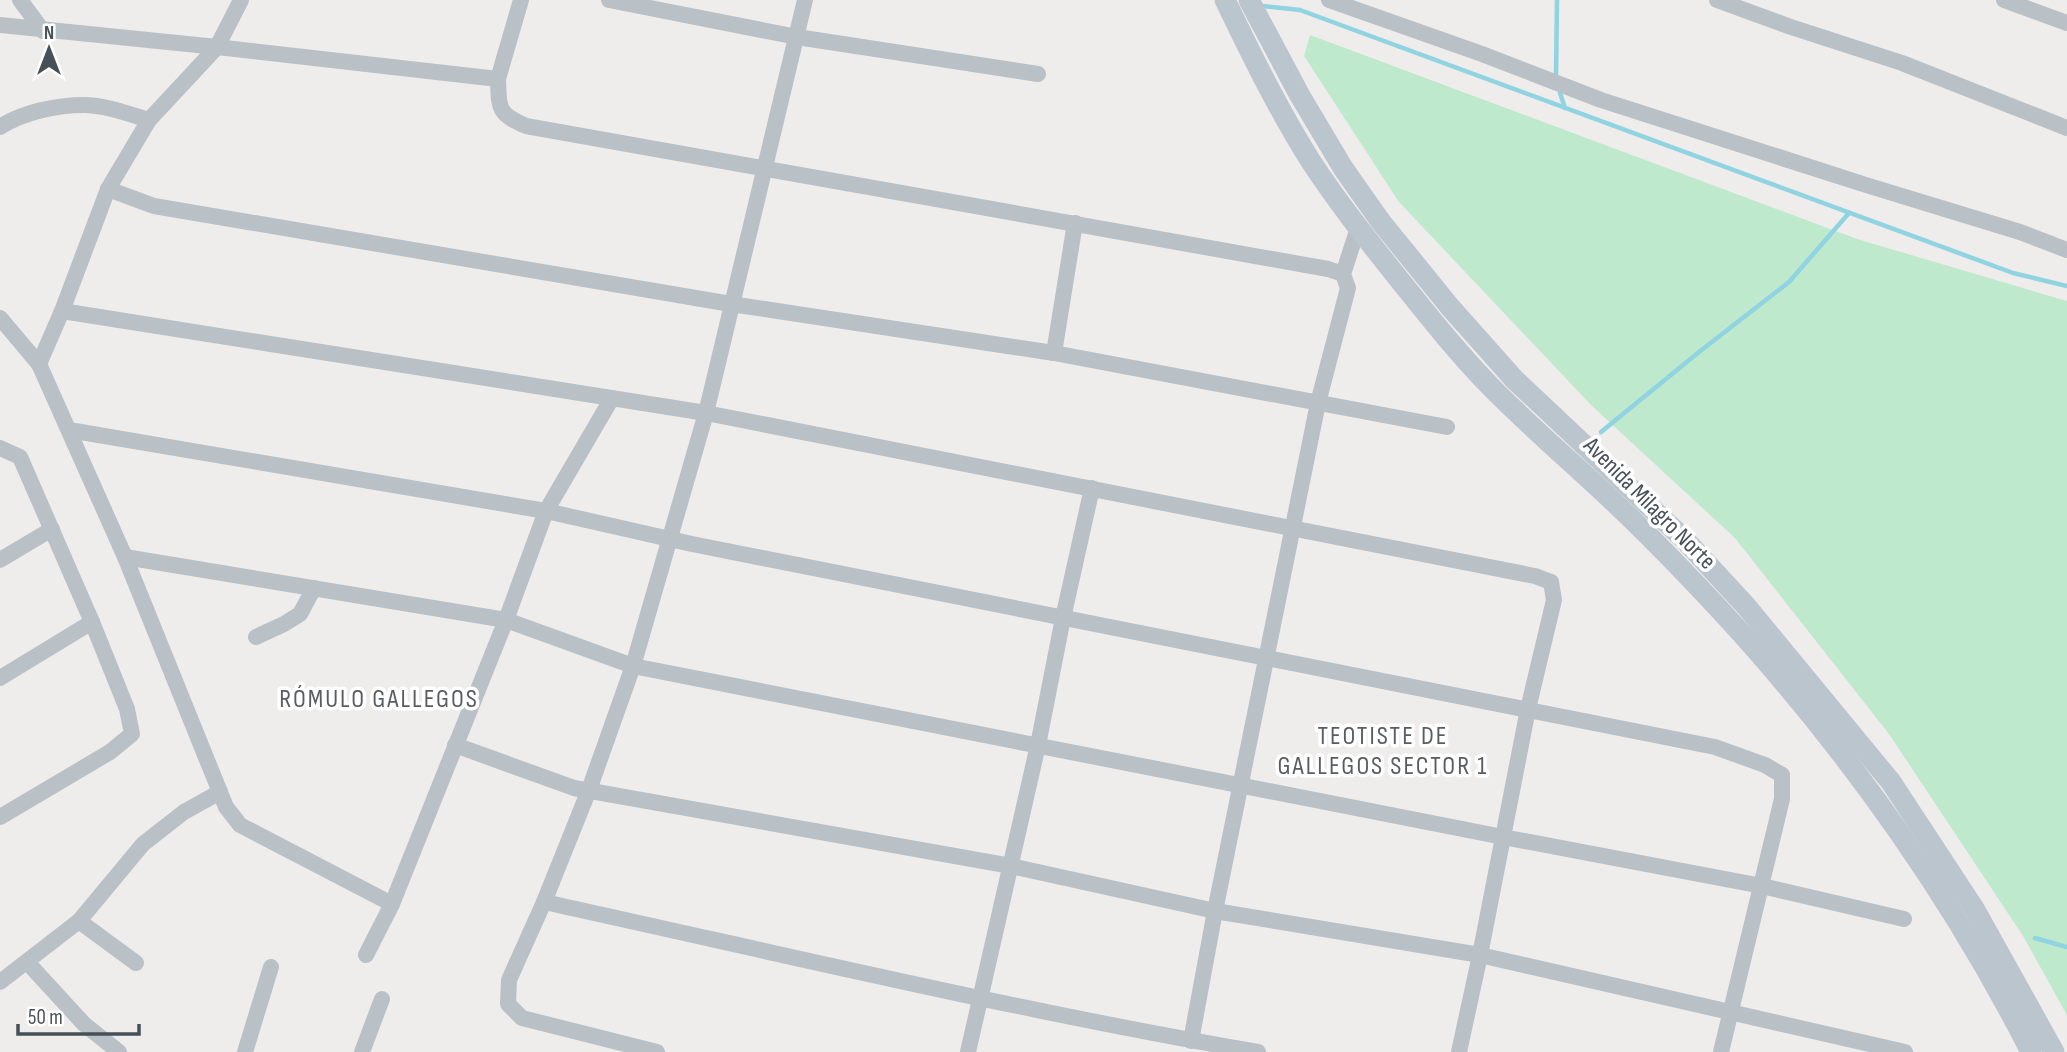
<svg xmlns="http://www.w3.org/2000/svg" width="2067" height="1052" font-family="'Sofia Sans Condensed',sans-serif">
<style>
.green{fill:#bee9cd}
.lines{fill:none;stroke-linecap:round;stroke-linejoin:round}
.stream{stroke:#90d3e1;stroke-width:4.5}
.minor{stroke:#b9c1c7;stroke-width:16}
.secondary{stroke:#bbc5ce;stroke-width:21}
.labels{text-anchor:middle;stroke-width:7;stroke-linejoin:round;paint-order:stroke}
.street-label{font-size:24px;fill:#475057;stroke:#fff}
.neighbourhood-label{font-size:26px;letter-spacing:2px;fill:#5a5d60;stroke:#fff}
</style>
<rect width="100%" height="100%" fill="#efecec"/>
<polygon class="green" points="1310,35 1857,239 2067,301 2067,1015 2023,936 1889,734 1735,538 1592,406 1399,202 1304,56"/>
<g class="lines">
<g class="stream">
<polyline points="1262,6 1300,10 2013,273 2067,286"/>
<polyline points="1556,75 1557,0"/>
<polyline points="1560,93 1565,108"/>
<polyline points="1601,432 1699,352 1789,282 1849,213"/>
<polyline points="2035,938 2067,947"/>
</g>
<g class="minor">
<polyline points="20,0 43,31"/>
<polyline points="241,0 217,47 149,120 108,189 62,311 39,364 125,557 226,807 240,825 392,904"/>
<polyline points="609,0 797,37 1038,74"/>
<polyline points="1329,0 1482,54 1601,100 1866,185 2020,232 2067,250"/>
<polyline points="1717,0 1791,27 1902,63 2067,128"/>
<polyline points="2004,0 2067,23"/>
<path d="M0,25L217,47L498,79C499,109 497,113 526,126L1328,269L1343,274"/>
<polyline points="498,79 521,0"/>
<path d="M0,127C23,112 57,105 84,105C105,105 129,114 149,120"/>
<polyline points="108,189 154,206 731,304 1054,353 1447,427"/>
<polyline points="62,311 706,413 1535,576 1551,582 1554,600 1528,709 1480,955 1459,1052"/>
<polyline points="0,318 39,364"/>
<polyline points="1054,353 1075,223"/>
<polyline points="69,430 546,511 692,544 1715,747 1765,765 1782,775 1782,799 1721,1052"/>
<polyline points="0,448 20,457 92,622 127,709 132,734 110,752 0,817"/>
<polyline points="125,557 506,620 633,666 1503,837 1762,886 1904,919"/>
<polyline points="0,560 52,529"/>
<polyline points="256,637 284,624 300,614 314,588"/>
<polyline points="0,678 92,622"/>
<polyline points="455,745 574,788 1011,866 1215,911 1480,955 1905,1052"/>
<path d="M544,902C782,954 1019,1011 1258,1052"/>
<polyline points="79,921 136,963"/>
<polyline points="366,955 392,904 506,620 546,511 612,398"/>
<polyline points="27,962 84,1024 119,1052"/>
<polyline points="0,982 79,921 143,844 184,812 220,792"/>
<polyline points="1191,1041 1215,911 1318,403 1348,288 1343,274 1358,228"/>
<polyline points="245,1052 271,967"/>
<polyline points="362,1052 382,999"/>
<polyline points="657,1052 522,1018 508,1004 509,980 544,902 589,790 633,666 706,413 805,0"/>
<polyline points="968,1052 1038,745 1063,618 1092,488"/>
</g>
<g class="secondary">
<path d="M1225,0C1251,54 1278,109 1310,160C1338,203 1370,243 1402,283C1430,318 1458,353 1489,385C1530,427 1574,464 1616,504C1660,546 1702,590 1742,634C1854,759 1955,902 2031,1052"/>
<polyline points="1249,0 1299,94 1343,168 1381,222 1450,307 1514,379 1685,540 1746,606 1891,782 1975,910 2054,1052"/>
</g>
</g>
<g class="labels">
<g class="street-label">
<text transform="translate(1650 503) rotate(45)" y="8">Avenida Milagro Norte</text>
</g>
<g class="neighbourhood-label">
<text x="379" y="707">RÓMULO GALLEGOS</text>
<text x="1383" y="744">TEOTISTE DE<tspan x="1383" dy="30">GALLEGOS SECTOR 1</tspan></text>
</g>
</g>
<g transform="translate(49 49)" stroke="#ffffff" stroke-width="5" paint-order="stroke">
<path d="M0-5L12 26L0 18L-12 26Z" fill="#475057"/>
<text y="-10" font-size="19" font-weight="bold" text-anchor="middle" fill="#475057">N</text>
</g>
<path d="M18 1024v10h121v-10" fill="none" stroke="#475057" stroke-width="3.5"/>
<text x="28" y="1024" font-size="21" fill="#475057" stroke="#ffffff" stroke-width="5" paint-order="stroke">50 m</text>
</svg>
